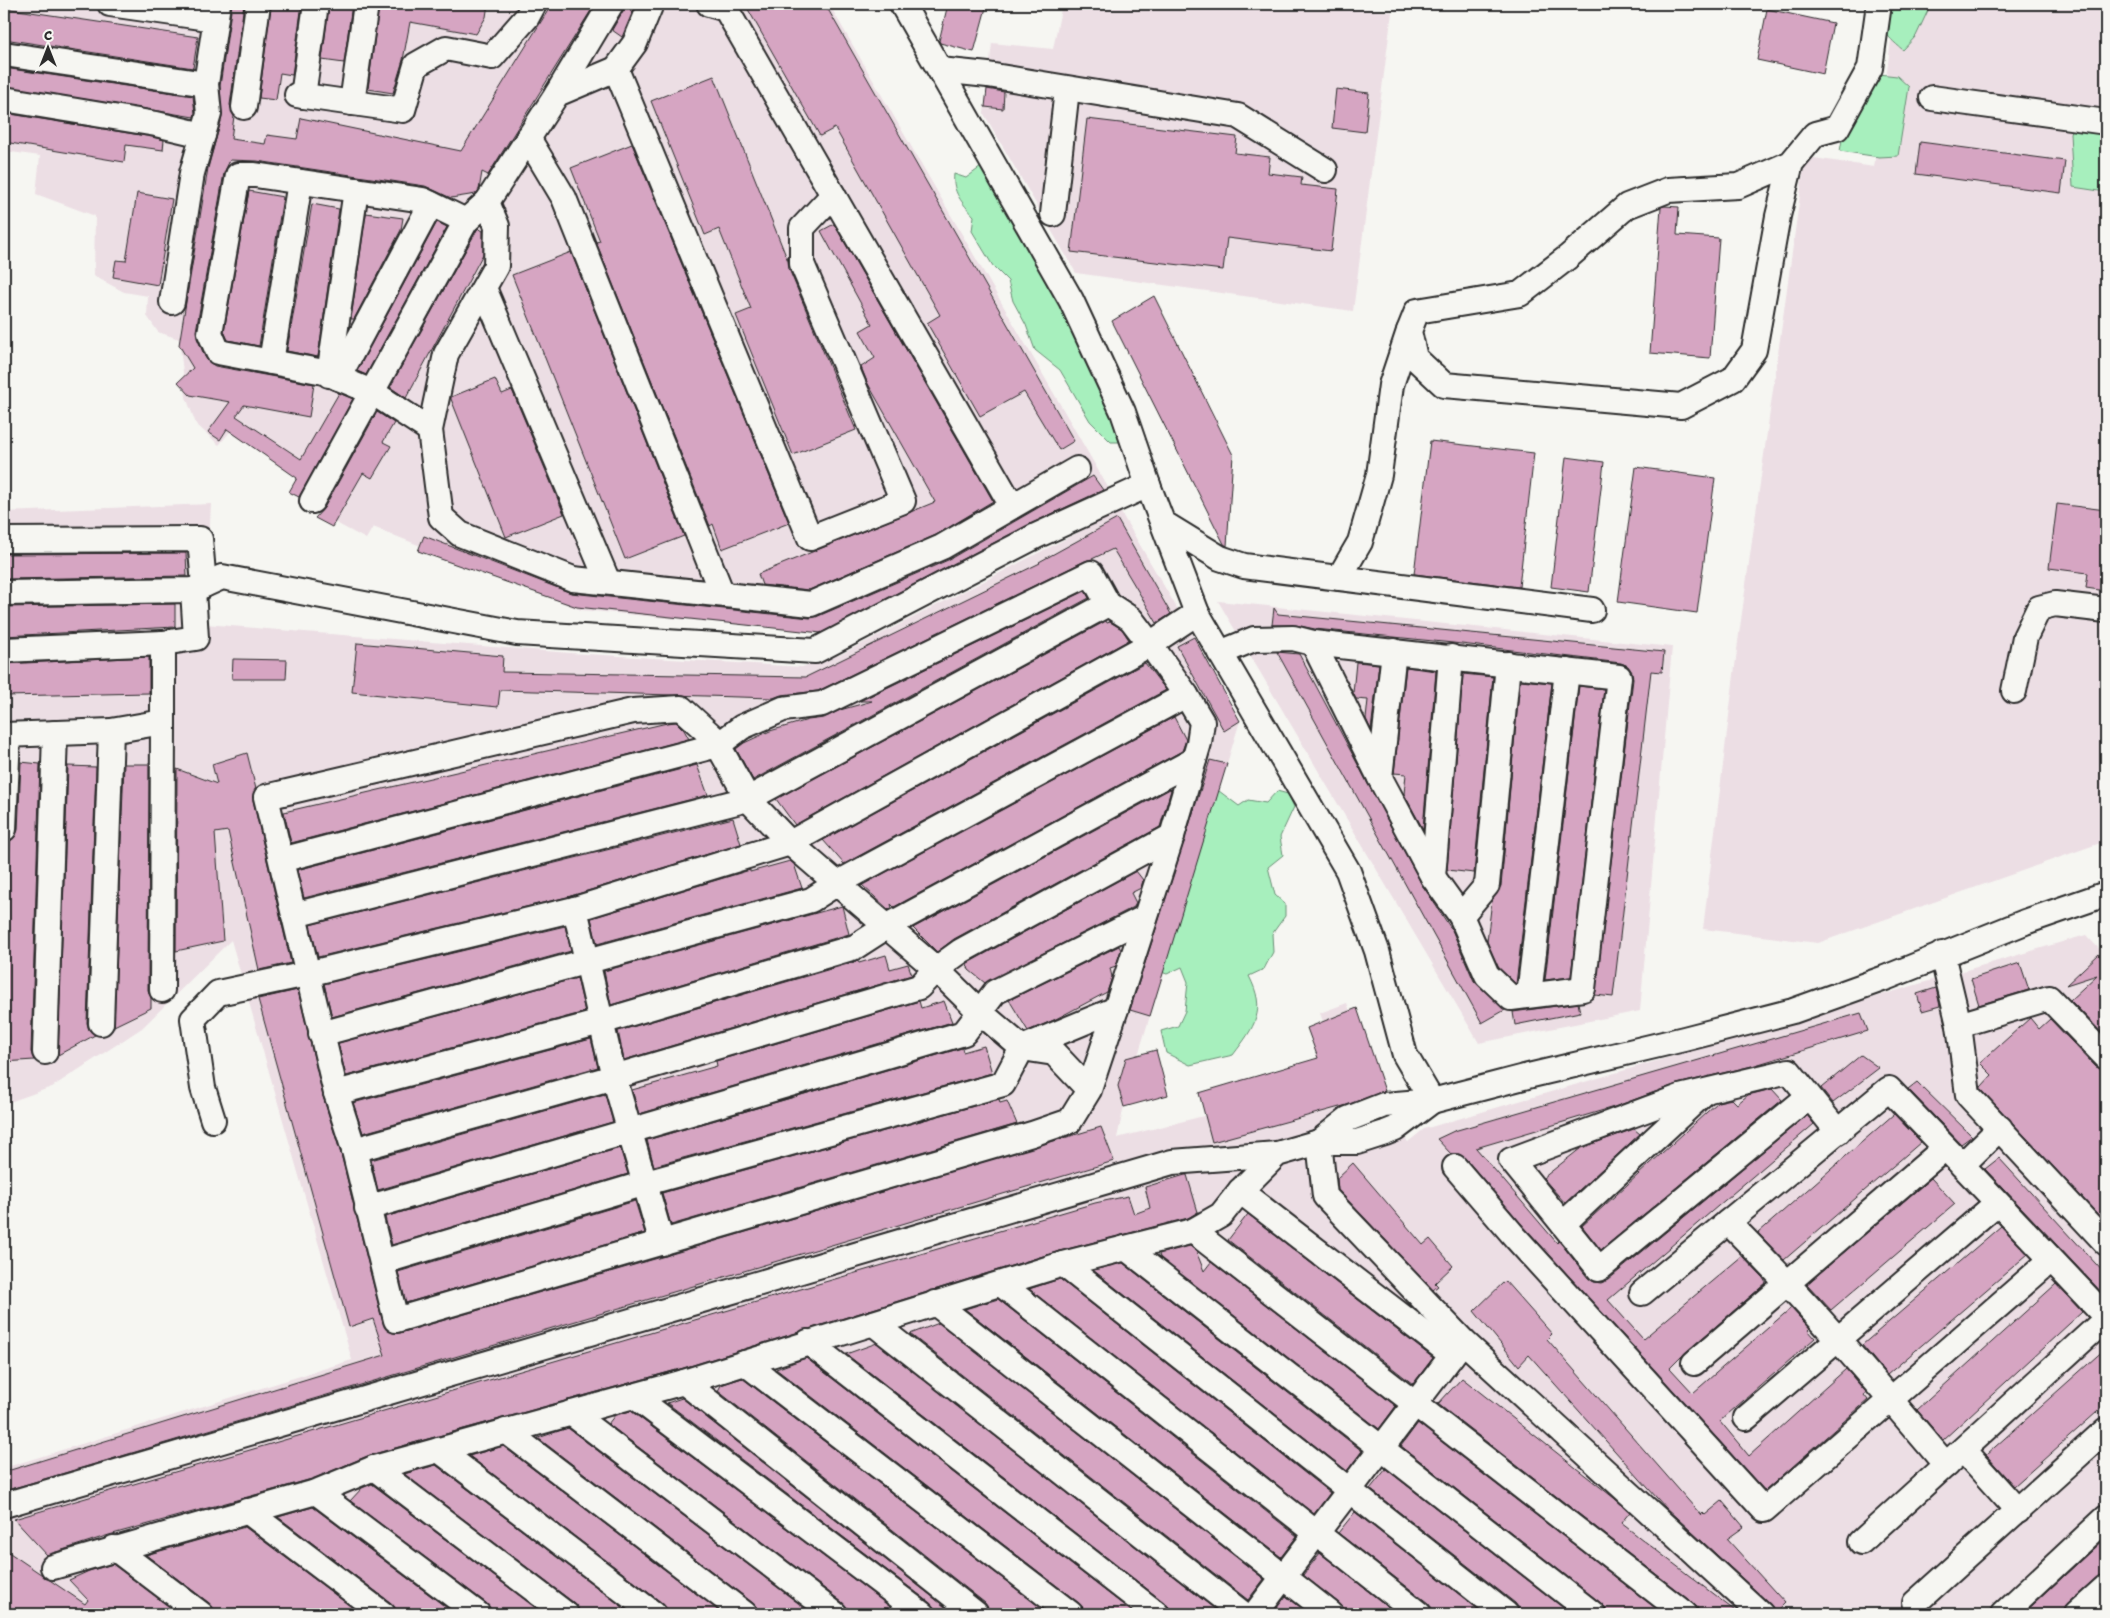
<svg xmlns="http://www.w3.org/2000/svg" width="2110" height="1618" font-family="'Shantell Sans',sans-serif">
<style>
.built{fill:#ecdee4}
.green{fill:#a7efbd;stroke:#698d74}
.building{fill:#d6a5c2;stroke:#2b2b2b}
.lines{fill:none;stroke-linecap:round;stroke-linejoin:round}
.minor-casing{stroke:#2b2b2b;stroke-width:28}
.minor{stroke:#f6f6f2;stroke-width:24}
</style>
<rect width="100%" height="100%" fill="#f6f6f2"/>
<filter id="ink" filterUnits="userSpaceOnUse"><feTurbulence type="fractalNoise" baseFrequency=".02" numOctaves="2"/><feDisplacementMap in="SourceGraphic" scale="10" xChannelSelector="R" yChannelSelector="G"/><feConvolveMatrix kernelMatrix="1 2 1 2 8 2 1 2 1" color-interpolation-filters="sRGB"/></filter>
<g filter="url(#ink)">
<g class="built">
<polygon points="4,4 829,4 1109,489 840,634 581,610 373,527 366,539 297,502 306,484 230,432 219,445 196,424 186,397 179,339 158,332 147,316 148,296 124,292 94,276 95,216 36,194 40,156 4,151"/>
<polygon points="1062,4 1324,4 1392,12 1353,311 1076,273 984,114 992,43 1053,49"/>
<polygon points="1896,4 2106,4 2106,841 1818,943 1703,929 1738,642 1804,166 1814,158 1874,167"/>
<polygon points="211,504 205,624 570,653 802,667 842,654 1120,511 1194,637 1240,721 1128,1088 1117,1138 1243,1106 1240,1079 1251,1078 1334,1053 1320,1013 1347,1003 1392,1124 1408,1142 1424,1129 2086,935 2105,955 2106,954 2106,1614 4,1614 4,1468 352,1360 231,940 142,1028 52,1087 4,1104 4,512"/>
<polygon points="1218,601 1672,647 1640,1011 1479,1043"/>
</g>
<g class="green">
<path d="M1887,4H1931L1916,36L1903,50C1884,34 1879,29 1887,4Z"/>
<polygon points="1879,74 1897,76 1909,87 1898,156 1879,157 1840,151 1844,129"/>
<polygon points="2106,112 2106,192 2073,187 2070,133 2077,114"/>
<path d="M981,167L996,176L1037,256L1040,271L1049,289L1058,294L1112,414L1119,442H1111L1090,421L1060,370L1035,350L1026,325L1013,301L1008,281L993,266L972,231L974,216C962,203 952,192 954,174L966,178Z"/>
<path d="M1215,788L1239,806L1248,800L1266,803L1277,791L1288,794L1294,807L1280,837L1283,855L1268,867L1275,895L1285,904V916L1272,934L1273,952L1264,969L1249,976C1267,1011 1255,1026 1233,1055L1190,1065L1166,1053L1161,1031L1178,1026L1185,1011L1188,982L1182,967L1167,974L1153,969Z"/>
</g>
<g class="building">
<polygon points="232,4 244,4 230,105 234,116 231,139 265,144 267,135 297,139 301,118 461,151 552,4 595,4 488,175 482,172 479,190 476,194 451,198 425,186 257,161 230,160 224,173 196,331 197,338 205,357 209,362 215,366 314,384 309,417 244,405 236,416 301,459 339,393 353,399 299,497 289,492 297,478 227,429 220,440 208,432 230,402 190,395 178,382 193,368 179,345 208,168 222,117 220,86"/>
<polygon points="271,4 302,4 292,75 280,73 276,100 259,98"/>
<polygon points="329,4 352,4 344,63 322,60"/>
<polygon points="379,4 488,4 486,17 476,34 410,22 403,60 393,93 368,89"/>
<polygon points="625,4 636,4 622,37 612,30 623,11"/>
<polygon points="745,4 825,4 1074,441 1059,450 1024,392 980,416 927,323 940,315 835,128 820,136"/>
<polygon points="948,4 987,4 974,52 940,43 939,41"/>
<polygon points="4,8 198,37 193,68 4,39"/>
<polygon points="1767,9 1833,23 1823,74 1757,60"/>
<polygon points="4,68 193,96 195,113 194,117 4,86"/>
<polygon points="714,76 788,261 789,269 856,430 793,455 736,315 751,309 719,229 705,235 651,101"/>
<polygon points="987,89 1004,92 1003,109 985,107"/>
<polygon points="1336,89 1369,93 1365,132 1332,128"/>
<polygon points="4,113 153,137 164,140 163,150 126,145 124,162 4,142"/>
<polygon points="1087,119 1237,137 1235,153 1270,157 1268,173 1302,177 1301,185 1338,189 1331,251 1227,238 1223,270 1071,252"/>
<polygon points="1920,142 2065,161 2061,193 1916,174"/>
<polygon points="632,144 789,523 722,549 713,524 710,526 596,242 600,241 571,168"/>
<polygon points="249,191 283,197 259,346 228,340 224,331"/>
<polygon points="137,193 172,199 158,285 113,277 116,260 126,261"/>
<polygon points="312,204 339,209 318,357 287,351"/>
<polygon points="1664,206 1679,207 1677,235 1719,238 1710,358 1650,353 1659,234 1661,207"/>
<polygon points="366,213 403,218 401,230 354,319 351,319"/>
<polygon points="437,222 447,227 366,375 357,371"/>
<polygon points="834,224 993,501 936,535 809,590 762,585 758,574 935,502 867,382 861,367 875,358 860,331 872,324 821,231"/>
<polygon points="478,228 483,231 483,254 406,398 390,387"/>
<polygon points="571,252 684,536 625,559 512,275"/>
<polygon points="1154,296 1233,455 1227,546 1224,544 1112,321"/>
<polygon points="495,379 502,394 512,390 564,514 506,537 451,399 451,397"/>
<polygon points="377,412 394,423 383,442 391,446 372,478 363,473 332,527 315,518 324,508"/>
<polygon points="1430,441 1534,453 1519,587 1414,574"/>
<polygon points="1566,457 1604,462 1589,592 1551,587"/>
<polygon points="1636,467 1715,478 1697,613 1618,602"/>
<polygon points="1093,476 1103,490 1030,524 821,633 577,607 418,551 424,536 571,593 810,618 816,617 948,560"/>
<polygon points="2057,504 2106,510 2106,591 2086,588 2088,573 2049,568"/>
<polygon points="1117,519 1171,614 1157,623 1113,549 1092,559 1085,561 818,691 781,695 773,698 500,690 498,707 352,692 357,643 503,656 502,672 806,677 1040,563 1039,562"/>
<polygon points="186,553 187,576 4,579 4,554"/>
<polygon points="1085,591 1089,598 753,780 736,749 744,743 770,731 808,720 824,718 840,710 872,701 860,701"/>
<polygon points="175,604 175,627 4,636 4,607"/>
<polygon points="1274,608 1278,614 1664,652 1662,672 1651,671 1613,997 1595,995 1633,679 1632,672 1628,666 1621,663 1453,643 1315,629 1296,625 1272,625"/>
<polygon points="1106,621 1107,623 1110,622 1122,629 1129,640 795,825 776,799"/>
<polygon points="1194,637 1240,721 1224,731 1177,646"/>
<polygon points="1277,652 1299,654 1421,883 1452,930 1474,981 1505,1010 1482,1023"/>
<polygon points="149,657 149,693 4,696 4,664"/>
<polygon points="233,659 287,660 286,679 232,679"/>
<polygon points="1356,662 1379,664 1371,730 1366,719 1368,700 1356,699 1353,693"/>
<polygon points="1145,663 1166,690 844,864 823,840"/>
<polygon points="1406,667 1436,671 1423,829 1404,794 1406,774 1394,773"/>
<polygon points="1463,674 1493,677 1474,873 1447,870"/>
<polygon points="1520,680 1552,683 1516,984 1498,967 1487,942 1492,900 1501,886"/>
<polygon points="1579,686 1604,689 1571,977 1545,980"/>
<polygon points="1174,717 1186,740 1182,751 894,907 891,904 892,908 889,910 862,885"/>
<polygon points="676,722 684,730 689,739 291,843 284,812 667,723"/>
<polygon points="247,753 256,789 253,794 253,800 291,963 259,970 228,831 215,833 223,941 176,951 177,769 217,784 212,764"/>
<polygon points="1210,760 1227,764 1150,1016 1130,1010"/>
<polygon points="21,762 40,764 31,1052 34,1060 4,1062 4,977 10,841 15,837 18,830"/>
<polygon points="124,764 149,764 148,990 151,998 151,1008 114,1026"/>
<polygon points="697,765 708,795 304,898 297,870"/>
<polygon points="68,766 96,767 87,1023 89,1030 95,1035 58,1055"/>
<polygon points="1170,789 1171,790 1160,827 954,939 937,952 913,928"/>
<polygon points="733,818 741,844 571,896 318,957 310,925"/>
<polygon points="790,861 794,864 802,888 597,944 591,918 750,870 750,872"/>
<polygon points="1136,871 1143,880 1141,888 1131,893 1136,903 1134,907 985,983 969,970 967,964 968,963"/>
<polygon points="842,906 849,934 611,1005 604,971"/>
<polygon points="565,926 571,951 332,1017 324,984"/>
<polygon points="1119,946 1121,950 1116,966 1110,968 1112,977 1107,992 1054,1020 1028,1031 1009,1000"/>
<polygon points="2099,954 2106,962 2106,1037 2070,1000 2097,975 2066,985"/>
<polygon points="886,955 890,969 908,964 912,975 624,1060 618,1031 858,961 859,963"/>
<polygon points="2020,963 2029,990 1979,1005 1971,979"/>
<polygon points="577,978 585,1012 346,1076 338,1043"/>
<polygon points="1936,988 1940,1006 1922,1011 1917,994"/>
<polygon points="298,990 323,1096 341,1154 383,1323 387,1330 393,1333 400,1333 665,1256 1101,1127 1114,1161 4,1491 4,1472 385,1355 373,1319 349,1327 258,999"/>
<polygon points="919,1001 921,1008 944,1001 952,1022 639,1114 632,1090 717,1066 716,1061"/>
<polygon points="1578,1003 1580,1012 1515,1025 1513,1012"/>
<polygon points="1357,1008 1385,1091 1347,1105 1212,1142 1199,1093 1318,1058 1307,1028"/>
<polygon points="1861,1013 1868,1031 1752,1066 1677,1084 1614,1107 1476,1148 1557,1243 1559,1241 1588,1278 1594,1282 1601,1283 1608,1280 1807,1115 1814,1124 1608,1300 1643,1339 1742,1256 1763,1278 1766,1283 1685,1353 1670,1368 1693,1393 1791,1308 1802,1320 1810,1328 1808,1330 1815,1338 1720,1421 1749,1456 1846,1369 1866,1392 1864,1395 1868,1400 1765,1491 1525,1228 1465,1158 1459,1154 1451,1154 1437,1139 1454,1131"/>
<polygon points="2030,1018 2039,1029 2050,1019 2096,1067 2106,1070 2106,1223 1981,1089 1981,1087 1992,1075 1980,1063"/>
<polygon points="591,1039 598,1067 363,1133 353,1103"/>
<polygon points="984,1046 992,1073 654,1166 647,1140 962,1048 963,1052"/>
<polygon points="1156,1050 1168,1095 1124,1107 1118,1086 1126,1058"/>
<polygon points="1861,1055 1879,1068 1833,1103 1821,1088"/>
<polygon points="1917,1082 1972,1136 1961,1144 1908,1089"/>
<polygon points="1772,1089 1782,1100 1601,1250 1582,1226 1718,1102 1732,1099 1737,1104 1748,1095"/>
<polygon points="605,1094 613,1122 378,1190 371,1160"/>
<polygon points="999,1099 1000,1103 1007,1101 1017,1124 671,1225 662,1193"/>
<polygon points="1894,1114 1921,1142 1784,1260 1758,1233"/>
<polygon points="1634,1129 1640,1134 1565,1203 1543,1178 1581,1148"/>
<polygon points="620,1148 628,1174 392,1245 385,1217"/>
<polygon points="1999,1158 2106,1275 2106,1297 1985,1169"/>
<polygon points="1353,1163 1423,1245 1430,1239 1453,1266 1435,1283 1438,1286 1433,1290 1338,1190 1337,1178"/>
<polygon points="1185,1175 1187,1175 1198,1212 1188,1218 1059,1251 680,1369 370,1455 315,1478 273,1490 109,1535 47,1555 14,1519 1095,1203 1128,1196 1134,1214 1150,1208 1145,1187"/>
<polygon points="1931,1178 1955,1204 1831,1310 1807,1284"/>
<polygon points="635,1201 645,1233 406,1303 398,1272"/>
<polygon points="1248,1214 1433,1358 1413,1384 1228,1240"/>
<polygon points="2001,1226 2028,1254 1887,1375 1862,1345"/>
<polygon points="1190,1246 1196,1251 1204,1271 1211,1262 1396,1406 1379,1429 1160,1258 1159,1254"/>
<polygon points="1123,1263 1362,1451 1347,1471 1093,1270"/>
<polygon points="1060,1279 1330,1493 1314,1514 1029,1289"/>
<polygon points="1505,1281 1552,1334 1547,1339 1701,1515 1703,1513 1705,1515 1722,1501 1744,1527 1727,1539 1785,1603 1774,1614 1770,1604 1665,1507 1529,1355 1519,1366 1474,1311"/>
<polygon points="2056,1284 2082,1312 1943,1440 1917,1410"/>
<polygon points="998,1299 1297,1536 1281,1557 965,1309"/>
<polygon points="939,1323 1264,1579 1248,1600 910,1334"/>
<polygon points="877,1343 1221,1614 1170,1614 1170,1608 1165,1603 846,1354"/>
<polygon points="2106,1348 2106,1404 2014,1486 1986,1455"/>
<polygon points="806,1358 1135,1614 1084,1614 1083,1608 1079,1603 776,1369"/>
<polygon points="742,1378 1049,1614 989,1614 989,1609 985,1603 718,1391 721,1385"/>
<polygon points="1462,1378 1614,1498 1630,1512 1621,1523 1739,1614 1698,1614 1698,1608 1693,1603 1438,1404"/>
<polygon points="682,1398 954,1614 936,1614 934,1608 930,1603 667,1403"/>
<polygon points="631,1411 900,1614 848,1614 847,1608 843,1603 608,1424 615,1415"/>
<polygon points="1418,1423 1663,1614 1606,1614 1606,1608 1601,1603 1401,1446"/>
<polygon points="568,1428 813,1614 758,1614 757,1608 753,1603 538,1438"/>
<polygon points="503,1446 723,1614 668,1614 666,1608 662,1603 469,1456"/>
<polygon points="436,1465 632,1614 580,1614 578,1608 574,1603 404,1474"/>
<polygon points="1386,1469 1571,1614 1519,1614 1519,1608 1515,1603 1370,1489"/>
<polygon points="372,1484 544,1614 492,1614 490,1608 486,1603 350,1501 362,1488"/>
<polygon points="313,1507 455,1614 397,1614 395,1608 391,1603 278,1517"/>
<polygon points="1355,1512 1484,1614 1432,1614 1432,1608 1428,1603 1338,1533"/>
<polygon points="245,1527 361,1614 214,1614 213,1608 209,1603 146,1555"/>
<polygon points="2106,1537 2106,1574 2097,1577 2067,1604 2063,1614 2023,1614"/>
<polygon points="4,1549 85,1604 88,1600 69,1580 89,1571 113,1564 179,1614 12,1614 4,1609"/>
<polygon points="1320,1553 1397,1614 1344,1614 1344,1608 1339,1603 1303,1575"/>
<polygon points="1286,1596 1309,1614 1272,1614"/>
</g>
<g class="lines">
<g class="minor-casing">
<g id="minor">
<polyline points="110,4 215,19"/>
<polyline points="709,4 726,9 1012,506"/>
<polyline points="902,4 1071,300 1123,412 1148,485 1197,613 1348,871 1377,951 1405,1055 1432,1101 1528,1076 1684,1039 1793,1011 1885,978 2025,922 2106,894"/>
<polyline points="4,54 206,84"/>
<polyline points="616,69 810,538 903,501 802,264 802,228 833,195"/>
<polyline points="940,70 988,75 1238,116 1325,170"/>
<polyline points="557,94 611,4"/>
<polyline points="297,95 403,110 416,65 446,48 492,57 527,17 534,4"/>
<polyline points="303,96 316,4"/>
<polyline points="1932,98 2106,122"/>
<polyline points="4,99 156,124 203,135"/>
<polyline points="352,103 366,4"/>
<polyline points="244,107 258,4"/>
<polyline points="528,138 564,198 722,594"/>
<polyline points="1791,163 1738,186 1668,190 1627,206 1568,257 1520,294 1417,311 1409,331 1415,358 1444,385 1681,406 1733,379 1754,350 1778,216 1791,163 1815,134 1837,128 1870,68 1879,4"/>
<polyline points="487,202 497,226 496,266 446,354 430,430 441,517 460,534 573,579 811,604 942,547 1077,469"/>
<polyline points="1053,214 1067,89"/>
<polyline points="484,288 608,582"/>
<polyline points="172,302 192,173 209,114 206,84 218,4"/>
<polyline points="271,362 300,182"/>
<polyline points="329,375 356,190"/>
<polyline points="338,378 431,204"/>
<polyline points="430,430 372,392 324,372 218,352 210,333 238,175 255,175 423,200 466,221"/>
<polyline points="312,501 466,221 487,202 557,94 616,69 635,43 651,4"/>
<polyline points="1163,523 1220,558 1244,566 1592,610"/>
<polyline points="4,540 200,539 204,585"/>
<polyline points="1339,578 1360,542 1379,475 1391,385 1409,331"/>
<polyline points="4,593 193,590 222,577 517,633 815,651 1036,536 1148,485"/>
<polyline points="4,650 163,643 196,638 193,590"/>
<polyline points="1220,653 1254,639 1293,638 1313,643 1619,677 1583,989 1511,998 1487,975 1461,916 1433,877 1380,778 1313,643"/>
<polyline points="2014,691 2025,637 2039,608 2055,604 2106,610"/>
<polyline points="4,735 111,731 163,722 163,643"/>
<polyline points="1380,778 1394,651"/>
<polyline points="4,829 8,735"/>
<polyline points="281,860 718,745 742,727 783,709 822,704 1091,573 1108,604 1131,619 1150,644 1186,695 1202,722 1199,743 1172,836 1116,1009 1089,1090 1070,1121 1032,1134 396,1320 354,1150 336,1093 266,797 633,711 681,708 714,738 718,745 748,799 790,843 936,969 980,1012 1022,1048 1054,1053 1089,1090"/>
<polyline points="1433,877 1451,657"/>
<polyline points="575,909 614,1077 662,1243"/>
<polyline points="294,915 748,799 1108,604"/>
<polyline points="1461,916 1487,885 1508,664"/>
<polyline points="1942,954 1959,1025 1968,1095 2106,1243"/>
<polyline points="162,990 163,722"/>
<polyline points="1529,995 1567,671"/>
<polyline points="101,1023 111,731"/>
<polyline points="1959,1025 2049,998 2106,1057"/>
<polyline points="321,1034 811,900 836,884 1186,695"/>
<polyline points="45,1052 55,733"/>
<polyline points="336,1093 601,1022 855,947 886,927 1194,760"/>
<polyline points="1809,1096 1599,1269 1511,1160 1680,1097 1789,1071 1838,1132"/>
<polyline points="213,1120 203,1088 193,1019 218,993 307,974 575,909 790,843 1150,644 1197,613"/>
<polyline points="2000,1128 1962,1165 2106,1317"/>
<polyline points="1319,1142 1348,1119 1384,1105 1432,1101"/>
<polyline points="354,1150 614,1077 919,987 936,969 961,951 1172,836"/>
<polyline points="1455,1167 1515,1237 1764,1510 2051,1260"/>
<polyline points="1240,1191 1452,1355"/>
<polyline points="367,1208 964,1033 995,992 1144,918"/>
<path d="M1728,1222C1806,1300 1875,1381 1946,1465"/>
<polyline points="1563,1224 1704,1093"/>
<polyline points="1193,1231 1685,1614"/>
<polyline points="1126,1248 1593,1614"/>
<polyline points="382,1262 646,1183 1003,1084 1022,1048 1116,1009"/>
<polyline points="1063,1264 1506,1614"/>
<polyline points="1001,1284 1419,1614"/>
<polyline points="1642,1293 1889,1089 1962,1165"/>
<polyline points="935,1303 1331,1614"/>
<polyline points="873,1323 1243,1614"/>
<polyline points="1463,1341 1761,1614"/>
<polyline points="808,1342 1157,1614"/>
<polyline points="745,1363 1071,1614"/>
<polyline points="1694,1363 1945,1148"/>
<polyline points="634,1396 922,1614"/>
<polyline points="571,1413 835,1614"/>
<polyline points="1746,1418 1997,1203"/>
<polyline points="506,1431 745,1614"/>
<polyline points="439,1450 654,1614"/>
<polyline points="1963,1450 2018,1511"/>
<polyline points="374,1468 566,1614"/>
<polyline points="316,1492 478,1614"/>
<polyline points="4,1505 1172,1162 1277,1154"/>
<polyline points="247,1511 383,1614"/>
<polyline points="1861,1542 2106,1319"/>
<polyline points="114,1548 201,1614"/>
<polyline points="53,1567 316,1492 374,1468 684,1382"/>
<polyline points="1915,1603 2106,1430"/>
<polyline points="976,1614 684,1382 1063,1264 1193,1231 1221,1215 1240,1191 1277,1154 1319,1142 1357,1142 1385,1133 1395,1129 1432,1101"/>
<polyline points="1255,1614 1463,1341 1325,1196 1319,1142"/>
<polyline points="2003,1614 2106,1518"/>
<polyline points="2076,1614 2106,1587"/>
</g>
</g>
<use href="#minor" class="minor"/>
</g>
</g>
<rect width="2110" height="1618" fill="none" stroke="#f6f6f2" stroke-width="20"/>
<rect x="10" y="10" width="2090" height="1598" fill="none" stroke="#2b2b2b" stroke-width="2" filter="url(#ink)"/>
<g transform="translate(48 48)" stroke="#f6f6f2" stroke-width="4" paint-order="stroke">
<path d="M0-4L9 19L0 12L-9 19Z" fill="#2b2b2b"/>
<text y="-8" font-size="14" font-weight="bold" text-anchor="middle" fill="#2b2b2b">С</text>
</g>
</svg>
